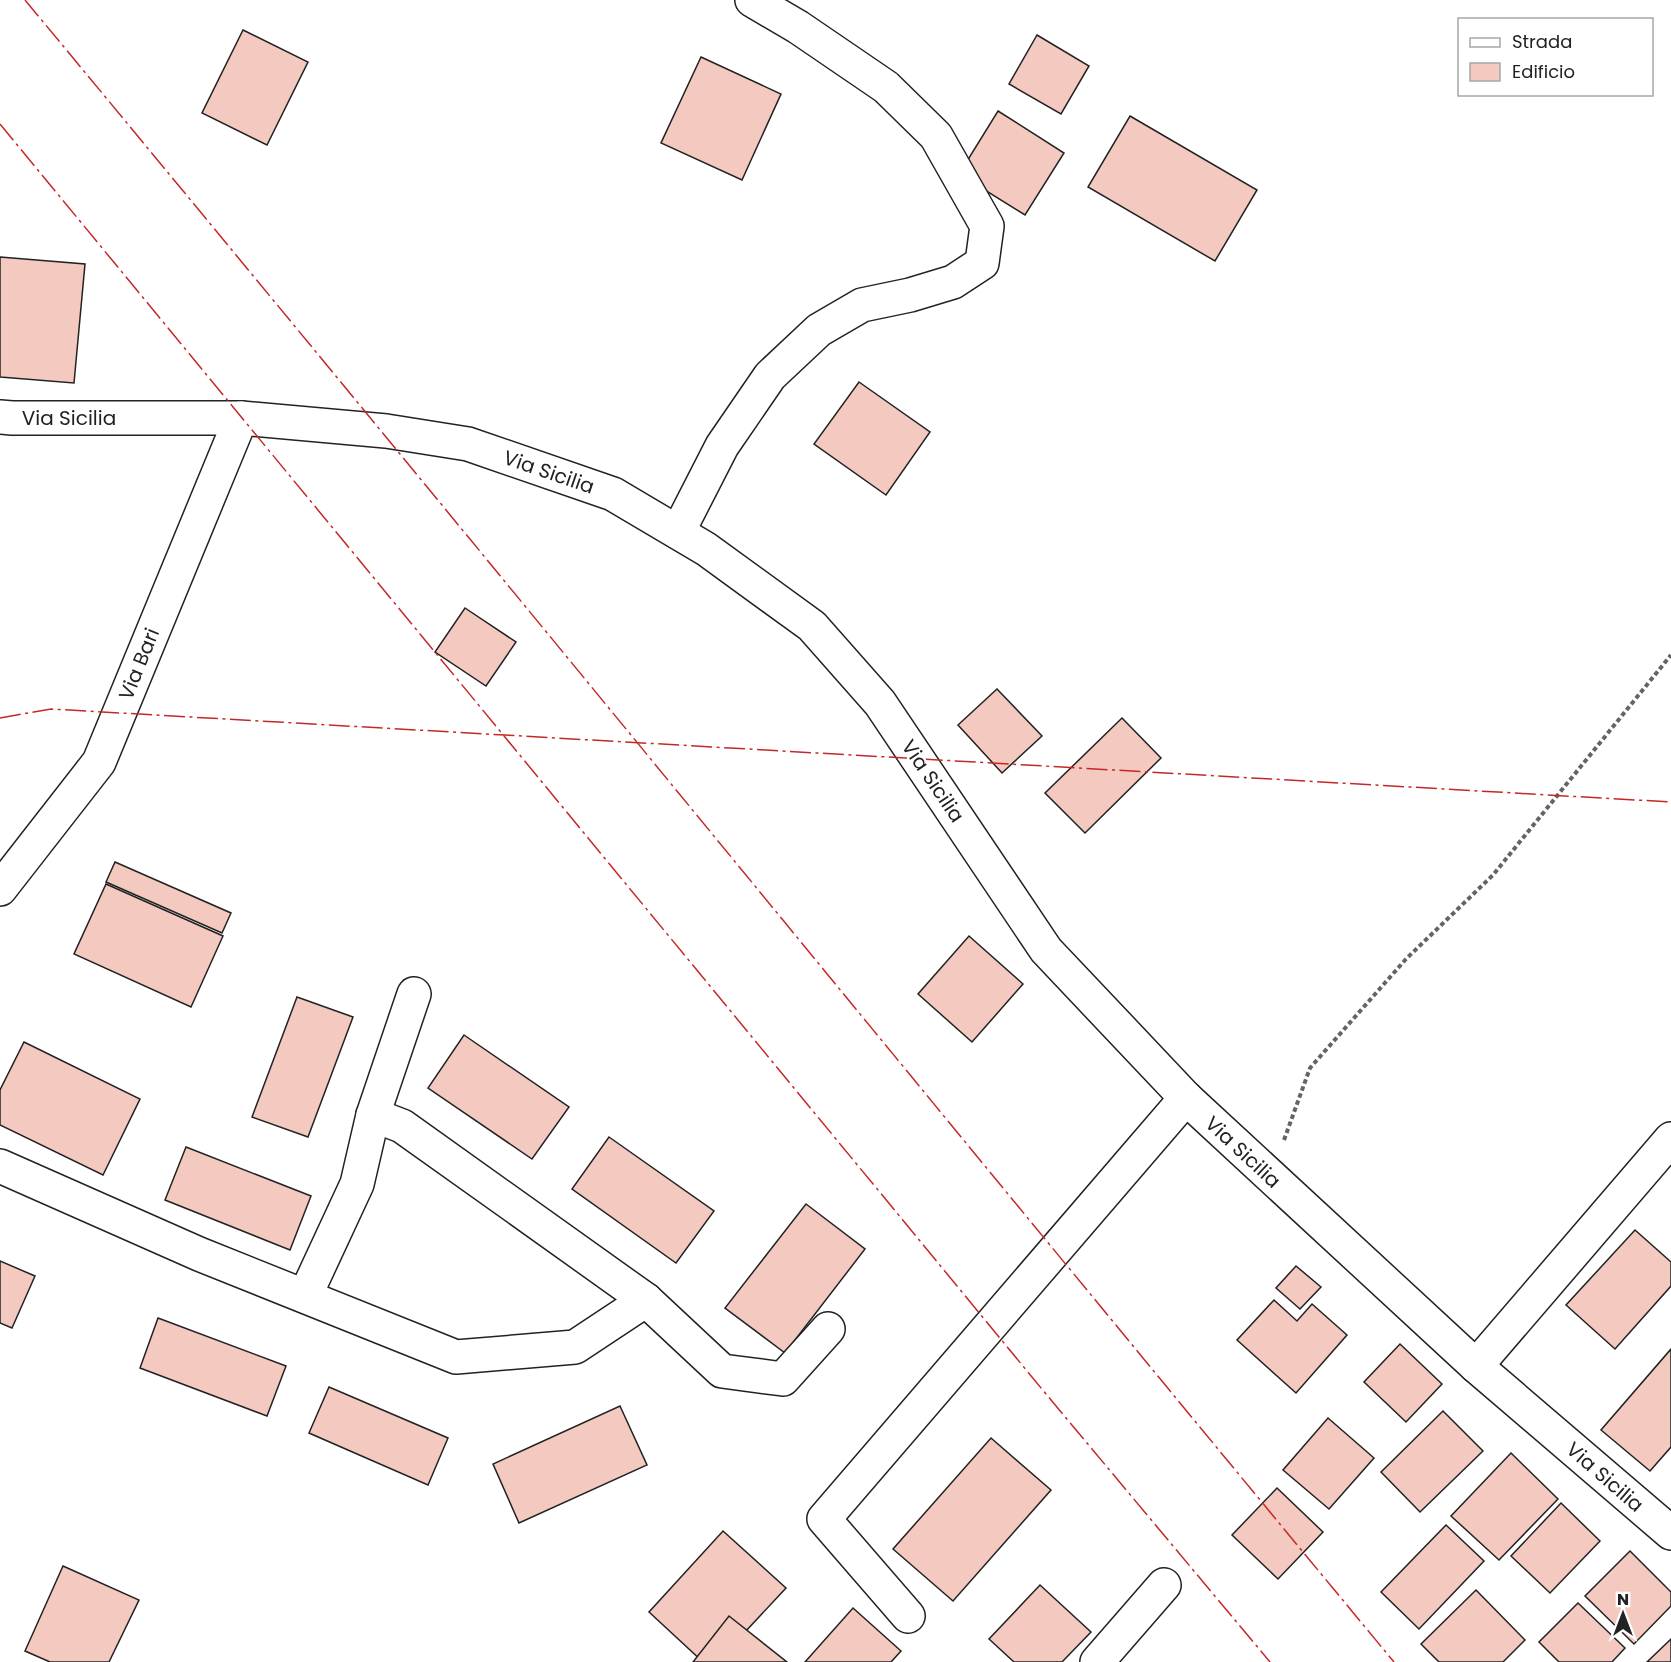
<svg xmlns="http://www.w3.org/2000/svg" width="1671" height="1662" font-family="Poppins,sans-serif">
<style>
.building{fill:#f3c9c0;stroke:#222;stroke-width:1.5}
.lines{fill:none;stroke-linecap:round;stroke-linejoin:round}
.minor-casing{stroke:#222;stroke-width:36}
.path{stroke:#646464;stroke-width:4;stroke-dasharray:4.5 3;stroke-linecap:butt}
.minor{stroke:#fff;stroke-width:33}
.power{stroke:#c62828;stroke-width:1.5;stroke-dasharray:21 4.5 3 4.5;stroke-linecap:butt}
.labels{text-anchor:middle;stroke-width:4.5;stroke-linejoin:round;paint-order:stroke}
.street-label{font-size:20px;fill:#222;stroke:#fff}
</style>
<rect width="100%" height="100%" fill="#fff"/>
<g class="building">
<polygon points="243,30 308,62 267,145 202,113"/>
<polygon points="1037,35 1089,66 1061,114 1009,84"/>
<polygon points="701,57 781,94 742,180 661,143"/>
<polygon points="998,111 1064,153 1025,215 959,174"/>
<polygon points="1130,116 1257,190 1215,261 1088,187"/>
<polygon points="0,257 85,264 74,383 0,377"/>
<polygon points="859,382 930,432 886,495 814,444"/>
<polygon points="465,608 516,642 486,686 435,652"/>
<polygon points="997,689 1042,736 1002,773 958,725"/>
<polygon points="1122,718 1161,758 1085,833 1045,793"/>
<polygon points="115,862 231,913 222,933 106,882"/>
<polygon points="106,884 223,936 191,1007 74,954"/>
<polygon points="969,936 1023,984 972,1042 918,994"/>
<polygon points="297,997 353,1017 308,1137 252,1117"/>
<polygon points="464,1035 569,1107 532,1159 428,1088"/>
<polygon points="24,1042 140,1099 103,1175 0,1125 0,1090"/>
<polygon points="609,1137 714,1211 676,1263 572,1189"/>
<polygon points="186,1147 311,1196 290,1250 165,1200"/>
<polygon points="806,1204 865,1249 785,1353 725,1308"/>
<polygon points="1635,1230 1671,1262 1671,1286 1615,1349 1566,1305"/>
<polygon points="0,1261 35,1276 12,1328 0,1323"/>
<polygon points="1296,1266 1321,1287 1300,1309 1276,1288"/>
<polygon points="1274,1300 1297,1321 1312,1304 1347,1335 1296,1393 1237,1340"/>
<polygon points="158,1318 286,1366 267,1416 140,1368"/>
<polygon points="1400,1344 1442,1384 1406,1422 1364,1382"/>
<polygon points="1671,1349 1671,1447 1650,1471 1601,1430"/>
<polygon points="329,1387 448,1438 428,1485 309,1433"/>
<polygon points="620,1406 647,1465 519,1523 493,1464"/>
<polygon points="1443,1411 1483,1451 1420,1512 1381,1472"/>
<polygon points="1328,1418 1374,1458 1329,1509 1283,1470"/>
<polygon points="991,1438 1051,1490 953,1601 893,1549"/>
<polygon points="1511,1453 1558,1499 1499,1560 1451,1516"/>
<polygon points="1277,1488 1323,1532 1278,1579 1232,1535"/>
<polygon points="1561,1503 1600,1541 1550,1593 1511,1556"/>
<polygon points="1446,1525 1484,1561 1419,1629 1381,1592"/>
<polygon points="723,1531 786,1588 717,1662 703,1662 649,1612"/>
<polygon points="1630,1551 1671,1592 1671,1606 1634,1644 1585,1596"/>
<polygon points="63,1566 139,1600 109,1662 50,1662 25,1651"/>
<polygon points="1040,1585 1091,1632 1062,1662 1014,1662 989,1639"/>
<polygon points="1476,1590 1525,1640 1503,1662 1439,1662 1421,1644"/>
<polygon points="1578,1603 1625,1648 1612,1662 1559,1662 1539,1642"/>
<polygon points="853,1608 901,1651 891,1662 805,1662"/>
<polygon points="729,1616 787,1662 693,1662"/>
<polygon points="1671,1639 1671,1662 1647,1662"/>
</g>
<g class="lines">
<g class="minor-casing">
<g id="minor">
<polyline points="0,417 12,418 241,418 386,431 468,444 613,494 706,549 812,626 880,703 1046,950 1186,1098 1476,1366 1671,1533"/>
<polyline points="678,532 722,446 770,376 819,330 862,305 910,295 953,282 982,263 987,226 936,136 886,87 798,27 752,0"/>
<polyline points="0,889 99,762 241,418"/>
<polyline points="373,1115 402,1126 646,1300 722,1371 783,1379 828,1329"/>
<polyline points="0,1166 199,1254 456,1357 575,1347 646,1300"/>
<polyline points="305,1296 357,1184 373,1115 414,994"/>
<polyline points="1476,1366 1671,1139"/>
<polyline points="908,1616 824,1519 1186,1098"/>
<polyline points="1097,1662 1164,1585"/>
</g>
</g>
<polyline class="path" points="1284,1140 1310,1068 1406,959 1493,875 1671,655"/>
<use href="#minor" class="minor"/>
<g class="power">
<path d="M25,0C483,552 936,1109 1394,1662"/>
<polyline points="0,124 1046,1394 1270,1662"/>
<polyline points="0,718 51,709 1671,802"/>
</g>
</g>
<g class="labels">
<g class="street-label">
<text x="69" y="425">Via Sicilia</text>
<text transform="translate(549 472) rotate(19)" y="7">Via Sicilia</text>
<text transform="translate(139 664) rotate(-68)" y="7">Via Bari</text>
<text transform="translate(933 781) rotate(56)" y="7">Via Sicilia</text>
<text transform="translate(1243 1152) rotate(43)" y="7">Via Sicilia</text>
<text transform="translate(1605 1477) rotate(41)" y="7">Via Sicilia</text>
</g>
</g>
<rect x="1458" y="18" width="195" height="78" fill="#ffffff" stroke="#a7a7a7" stroke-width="1.5"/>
<rect x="1470" y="38" width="30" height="9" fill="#ffffff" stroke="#a7a7a7" stroke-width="1.5"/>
<text x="1512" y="48" font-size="18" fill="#222222">Strada</text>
<rect x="1470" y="63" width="30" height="18" fill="#f3c9c0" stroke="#a7a7a7" stroke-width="1.5"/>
<text x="1512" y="78" font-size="18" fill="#222222">Edificio</text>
<g transform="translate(1623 1614)" stroke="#ffffff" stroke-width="4.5" paint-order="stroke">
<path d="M0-4.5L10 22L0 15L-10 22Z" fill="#222222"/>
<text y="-9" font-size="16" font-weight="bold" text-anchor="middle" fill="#222222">N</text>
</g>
</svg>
